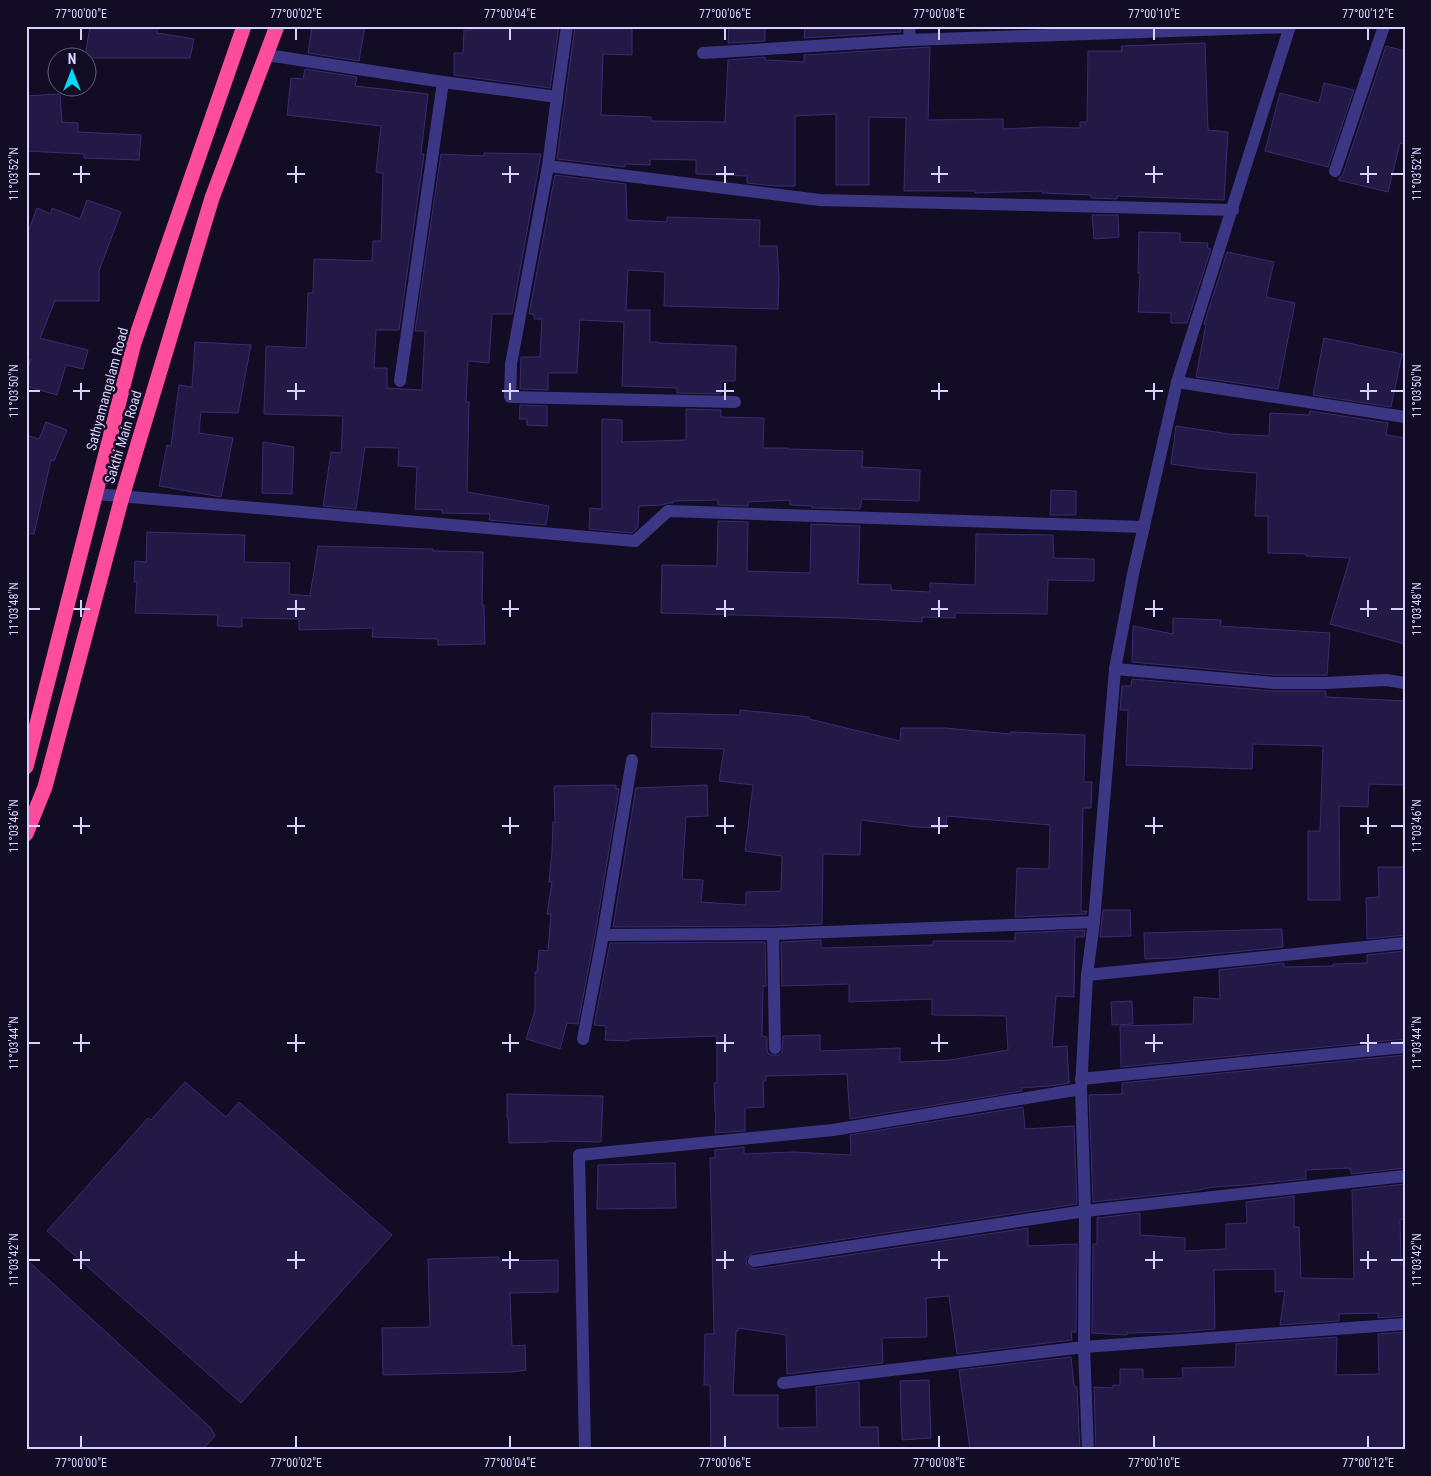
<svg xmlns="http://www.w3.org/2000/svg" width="1431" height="1476" font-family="'Roboto Condensed',sans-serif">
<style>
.building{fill:#231946;stroke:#3b2a72}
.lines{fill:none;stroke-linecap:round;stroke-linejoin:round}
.street{stroke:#3c3785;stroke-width:12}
.highway{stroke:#ff4c9c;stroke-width:15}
.ticks{fill:none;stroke:#d7d1ff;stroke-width:2}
.labels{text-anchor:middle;stroke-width:5;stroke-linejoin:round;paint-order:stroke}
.street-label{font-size:14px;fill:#d7d1ff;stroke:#120d24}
.neatline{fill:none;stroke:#d7d1ff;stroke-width:2}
.ticks-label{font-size:12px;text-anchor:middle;fill:#d7d1ff}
</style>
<rect width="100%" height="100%" fill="#120d24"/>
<g class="building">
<polygon points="90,26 158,26 157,33 194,39 190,58 85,58"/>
<polygon points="312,26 365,26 359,61 308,53"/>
<polygon points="471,26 559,26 550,88 454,75 454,53 463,53 464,30 471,30"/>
<polygon points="575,26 632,26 632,55 603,54 601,115 651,117 651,121 725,122 728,60 765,57 765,60 804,62 804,55 930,47 928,120 1003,119 1003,129 1043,127 1080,128 1080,122 1087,122 1088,51 1122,51 1121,46 1205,43 1208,130 1228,132 1224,200 1117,196 1117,199 1091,198 1091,195 1042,193 1042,191 975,193 975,191 904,191 906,118 869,117 869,185 836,185 836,114 795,116 795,186 775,186 747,183 747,176 696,174 696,160 650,159 650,165 625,164 625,167 557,159"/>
<polygon points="729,26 765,26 765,41 728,43"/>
<polygon points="805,26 901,26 901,32 804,38"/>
<polygon points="1386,46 1405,51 1405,144 1400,143 1388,192 1338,180 1343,174"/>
<polygon points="305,69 357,77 355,86 428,94 421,154 424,154 399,330 376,330 374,368 387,368 387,388 422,390 425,331 415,331 441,154 484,156 484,153 541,154 512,314 492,314 489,363 468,361 466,402 469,402 467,492 549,506 546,525 489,520 490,514 442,513 442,510 415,509 417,467 398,466 399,448 365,447 356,509 323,506 331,452 341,453 343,416 264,414 266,346 306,348 308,293 313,293 314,259 372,261 373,241 381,241 383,173 376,172 381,126 287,115 291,78 303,79"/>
<polygon points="1324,83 1354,90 1328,167 1265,151 1280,93 1319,103"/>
<polygon points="60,94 62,122 78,123 78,132 141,135 139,160 84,158 84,154 26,151 26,96"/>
<polygon points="555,175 626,184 627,220 667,222 667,217 760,220 759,246 777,246 779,278 778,309 664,306 665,272 628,270 626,310 650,310 650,342 658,342 658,343 736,346 735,381 721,381 721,394 677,393 677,388 622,386 624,322 580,320 577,373 548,373 548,390 520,389 521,357 540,357 542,319 534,319 534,314 529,314"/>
<polygon points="87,200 121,212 99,271 99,301 55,301 40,338 88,350 83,369 66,365 57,395 26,386 26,374 31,359 26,369 26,237 37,208 51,214 52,208 80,219"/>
<polygon points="1092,215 1118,215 1119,237 1094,239"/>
<polygon points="1139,232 1180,233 1180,242 1208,243 1207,248 1211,249 1187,323 1171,323 1171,313 1138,312 1140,273 1138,273"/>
<polygon points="1227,252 1274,262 1266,297 1295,303 1278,389 1196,377 1206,324 1204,324"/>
<polygon points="1324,338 1402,354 1391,407 1313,395"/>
<polygon points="195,342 251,345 238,413 201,412 199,433 233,438 221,497 159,486 167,445 171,446 179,385 192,387"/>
<polygon points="520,405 547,406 547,426 527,425 527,419 519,419"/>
<polygon points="686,409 721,410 721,417 764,418 763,448 788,448 788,449 863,451 862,467 920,470 919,501 862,499 860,509 812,508 812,506 790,505 790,500 748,502 748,506 718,505 718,500 673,501 673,503 668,503 662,505 639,506 638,527 632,533 589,529 590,508 602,509 602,419 622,420 622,442 686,440"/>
<polygon points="1310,411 1388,423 1386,435 1405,438 1405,644 1330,624 1350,558 1306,556 1306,554 1268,553 1268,516 1255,516 1257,473 1206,469 1171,464 1176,426 1229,434 1269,436 1270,413 1309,415"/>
<polygon points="46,422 67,430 54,461 51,460 34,534 26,533 26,435 39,439"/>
<polygon points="263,442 294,447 292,494 262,493"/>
<polygon points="1051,490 1076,491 1076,515 1050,515"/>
<polygon points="718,521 748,522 747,571 810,573 811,524 860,526 858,584 891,585 891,590 930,592 930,583 975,585 976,534 1053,535 1054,558 1094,559 1094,581 1048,580 1047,614 955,613 955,618 922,617 922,622 845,618 661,613 662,565 717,566"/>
<polygon points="147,532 245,535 244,562 290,563 289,594 310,596 318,546 433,549 433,551 483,552 482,605 484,605 485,644 438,645 438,639 372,637 373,628 299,630 299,619 242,618 242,627 217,626 218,615 135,613 137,582 134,582 135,561 146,562"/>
<polygon points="1173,618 1221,620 1220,626 1330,633 1327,675 1274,675 1132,662 1133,626 1173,634"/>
<polygon points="1132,679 1273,691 1326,691 1326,697 1405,701 1405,785 1369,784 1368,807 1339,806 1340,900 1308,900 1308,831 1320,831 1323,746 1253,744 1252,769 1126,765 1128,710 1120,710 1122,686 1131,686"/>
<polygon points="740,710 810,717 809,719 900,741 901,728 945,728 1011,734 1011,732 1085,735 1084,782 1092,782 1091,808 1083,808 1081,911 1087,911 1086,914 1015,917 1017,868 1049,869 1050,825 947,816 946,828 917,827 861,820 860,855 823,854 822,924 773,926 613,927 636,788 707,785 708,816 686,817 682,879 703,880 701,902 746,905 746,892 781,891 782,856 745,851 753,785 719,781 724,749 651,747 652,713 740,715"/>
<polygon points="616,785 616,789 619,789 595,934 578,1024 567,1023 560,1049 526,1039 535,1010 535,972 537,972 539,950 548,951 551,914 547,914 552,882 549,882 552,852 553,822 555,823 554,786"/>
<polygon points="1378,867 1405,867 1405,935 1367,939 1366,898 1379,897"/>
<polygon points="1103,910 1130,910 1131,936 1100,937"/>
<polygon points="1282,929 1283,947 1175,958 1145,959 1144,933"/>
<polygon points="1085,930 1084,937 1075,937 1074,997 1056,996 1052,1047 1067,1046 1069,1083 1050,1086 1021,1088 1022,1091 850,1119 847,1074 766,1076 766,1081 763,1081 764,1107 745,1108 745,1131 715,1133 716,1112 715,1112 714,1083 717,1083 717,1036 629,1039 629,1041 605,1040 606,1026 594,1025 610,943 765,942 766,986 763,986 762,1036 767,1037 767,1049 768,1053 772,1055 779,1055 782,1052 783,1036 820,1035 820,1051 900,1048 900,1062 950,1060 1008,1050 1006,1016 932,1015 932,999 849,1002 849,984 782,986 781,942 821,940 821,948 933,945 933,941 1015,941 1015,933"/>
<polygon points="1405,951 1405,1039 1121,1067 1120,1026 1193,1024 1194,997 1220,999 1219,970 1284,963 1284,967 1333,966 1333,964 1367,963 1367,955"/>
<polygon points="1132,1001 1133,1024 1112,1025 1111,1002"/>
<polygon points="1405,1055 1405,1168 1351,1174 1351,1169 1349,1169 1349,1168 1306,1170 1306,1179 1244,1185 1214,1187 1193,1191 1093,1202 1089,1095 1122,1094 1122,1083"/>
<polygon points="185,1082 226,1117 239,1102 392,1235 241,1403 47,1231 148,1118 151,1120"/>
<polygon points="507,1094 603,1096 601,1142 548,1141 548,1142 509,1143 508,1118 507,1118"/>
<polygon points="1023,1107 1025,1129 1074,1126 1077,1204 753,1253 747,1258 746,1263 751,1268 755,1269 1028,1228 1028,1246 1077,1244 1076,1332 1071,1332 1072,1340 957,1354 949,1296 926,1298 927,1337 882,1338 883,1363 787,1374 786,1335 738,1328 738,1331 736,1331 733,1395 778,1395 778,1428 817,1427 816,1387 859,1382 860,1427 878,1427 879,1450 711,1450 710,1385 704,1385 705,1334 714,1334 710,1158 715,1158 715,1150 744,1147 744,1154 794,1152 851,1155 850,1135"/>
<polygon points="675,1163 676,1208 597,1209 598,1165"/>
<polygon points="1405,1184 1405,1219 1400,1219 1401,1264 1405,1264 1405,1316 1378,1318 1378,1313 1339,1314 1339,1321 1280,1325 1285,1291 1275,1292 1275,1269 1214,1270 1215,1329 1180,1332 1127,1333 1127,1335 1092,1333 1093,1244 1097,1244 1097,1218 1140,1213 1140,1235 1185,1238 1185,1251 1226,1249 1226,1224 1247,1223 1246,1202 1294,1196 1294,1227 1299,1227 1301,1278 1354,1279 1352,1190"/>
<polygon points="499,1257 499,1261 558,1260 558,1292 510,1293 512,1346 525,1345 526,1370 512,1372 383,1375 382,1328 430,1327 428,1259"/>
<polygon points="26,1259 211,1428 215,1436 202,1450 26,1450"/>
<polygon points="1405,1332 1405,1450 1096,1450 1094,1387 1113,1388 1113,1385 1120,1385 1120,1369 1143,1369 1143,1379 1183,1378 1182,1368 1235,1367 1236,1344 1337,1337 1336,1375 1379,1374 1378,1334"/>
<polygon points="1071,1357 1074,1386 1077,1387 1080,1450 970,1450 959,1370"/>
<polygon points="929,1380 931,1438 902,1440 900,1381"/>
</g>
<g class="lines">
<g class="street">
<polyline points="909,26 910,40 1290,27"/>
<polyline points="703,53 910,40"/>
<polyline points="267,55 443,82 557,97 548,166 820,200 1233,210"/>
<polyline points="557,97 567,26"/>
<polyline points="548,166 511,364 510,397 735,402"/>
<polyline points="1335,171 1384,26"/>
<polyline points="400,381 443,82"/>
<polyline points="1177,382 1290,26"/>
<polyline points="96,494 635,541 668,511 1144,527"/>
<polyline points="1115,669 1274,683 1325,683 1386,680 1405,683"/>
<polyline points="632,760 603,935 773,934 1094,922"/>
<polyline points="773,934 775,1048"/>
<polyline points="1087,975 1405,943"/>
<polyline points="583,1039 603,935"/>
<polyline points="1081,1079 1405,1047"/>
<polyline points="1081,1089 1085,1211 1084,1347 1088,1450"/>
<polyline points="754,1261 1085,1211 1405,1176"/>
<polyline points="783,1383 1084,1347 1405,1324"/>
<polyline points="585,1450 579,1155 833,1130 1081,1089 1087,975 1094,922 1115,669 1133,574 1177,382 1405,417"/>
</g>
<g class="highway">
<polyline points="26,767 134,343 244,26"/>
<polyline points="26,834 45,787 122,497 212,198 277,26"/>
</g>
</g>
<path class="ticks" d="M81,28V40M296,28V40M510,28V40M725,28V40M939,28V40M1154,28V40M1368,28V40M81,166V183M296,166V183M510,166V183M725,166V183M939,166V183M1154,166V183M1368,166V183M28,174H40M73,174H90M287,174H305M502,174H519M716,174H734M931,174H948M1145,174H1163M1360,174H1377M1391,174H1404M81,383V400M296,383V400M510,383V400M725,383V400M939,383V400M1154,383V400M1368,383V400M28,391H40M73,391H90M287,391H305M502,391H519M716,391H734M931,391H948M1145,391H1163M1360,391H1377M1391,391H1404M81,600V617M296,600V617M510,600V617M725,600V617M939,600V617M1154,600V617M1368,600V617M28,609H40M73,609H90M287,609H305M502,609H519M716,609H734M931,609H948M1145,609H1163M1360,609H1377M1391,609H1404M81,817V834M296,817V834M510,817V834M725,817V834M939,817V834M1154,817V834M1368,817V834M28,826H40M73,826H90M287,826H305M502,826H519M716,826H734M931,826H948M1145,826H1163M1360,826H1377M1391,826H1404M81,1034V1052M296,1034V1052M510,1034V1052M725,1034V1052M939,1034V1052M1154,1034V1052M1368,1034V1052M28,1043H40M73,1043H90M287,1043H305M502,1043H519M716,1043H734M931,1043H948M1145,1043H1163M1360,1043H1377M1391,1043H1404M81,1251V1269M296,1251V1269M510,1251V1269M725,1251V1269M939,1251V1269M1154,1251V1269M1368,1251V1269M28,1260H40M73,1260H90M287,1260H305M502,1260H519M716,1260H734M931,1260H948M1145,1260H1163M1360,1260H1377M1391,1260H1404M81,1436V1448M296,1436V1448M510,1436V1448M725,1436V1448M939,1436V1448M1154,1436V1448M1368,1436V1448"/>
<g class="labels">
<g class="street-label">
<text transform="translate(107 389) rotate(-75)" y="5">Sathyamangalam Road</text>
<text transform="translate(123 437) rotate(-73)" y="5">Sakthi Main Road</text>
</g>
</g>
<rect width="1431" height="1476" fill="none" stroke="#120d24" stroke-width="55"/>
<g transform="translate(72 72)"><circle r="24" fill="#120d24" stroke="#615b7c"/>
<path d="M0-4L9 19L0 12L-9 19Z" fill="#00dbfc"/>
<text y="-8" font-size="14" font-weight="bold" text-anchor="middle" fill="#d7d1ff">N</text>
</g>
<rect x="28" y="28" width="1376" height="1420" class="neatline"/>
<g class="ticks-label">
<text x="81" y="18">77°00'00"E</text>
<text x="296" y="18">77°00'02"E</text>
<text x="510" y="18">77°00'04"E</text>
<text x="725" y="18">77°00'06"E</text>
<text x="939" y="18">77°00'08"E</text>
<text x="1154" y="18">77°00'10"E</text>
<text x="1368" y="18">77°00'12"E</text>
<text transform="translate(14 174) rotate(-90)" y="4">11°03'52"N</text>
<text transform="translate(1417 174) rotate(-90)" y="4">11°03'52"N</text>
<text transform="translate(14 391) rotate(-90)" y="4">11°03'50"N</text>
<text transform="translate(1417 391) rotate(-90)" y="4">11°03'50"N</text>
<text transform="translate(14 609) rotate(-90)" y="4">11°03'48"N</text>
<text transform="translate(1417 609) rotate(-90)" y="4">11°03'48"N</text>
<text transform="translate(14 826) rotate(-90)" y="4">11°03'46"N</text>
<text transform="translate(1417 826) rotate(-90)" y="4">11°03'46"N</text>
<text transform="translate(14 1043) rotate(-90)" y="4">11°03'44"N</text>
<text transform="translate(1417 1043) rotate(-90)" y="4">11°03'44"N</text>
<text transform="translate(14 1260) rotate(-90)" y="4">11°03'42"N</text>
<text transform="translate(1417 1260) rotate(-90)" y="4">11°03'42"N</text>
<text x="81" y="1467">77°00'00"E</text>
<text x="296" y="1467">77°00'02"E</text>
<text x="510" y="1467">77°00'04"E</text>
<text x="725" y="1467">77°00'06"E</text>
<text x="939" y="1467">77°00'08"E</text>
<text x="1154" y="1467">77°00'10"E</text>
<text x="1368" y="1467">77°00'12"E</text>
</g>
</svg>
